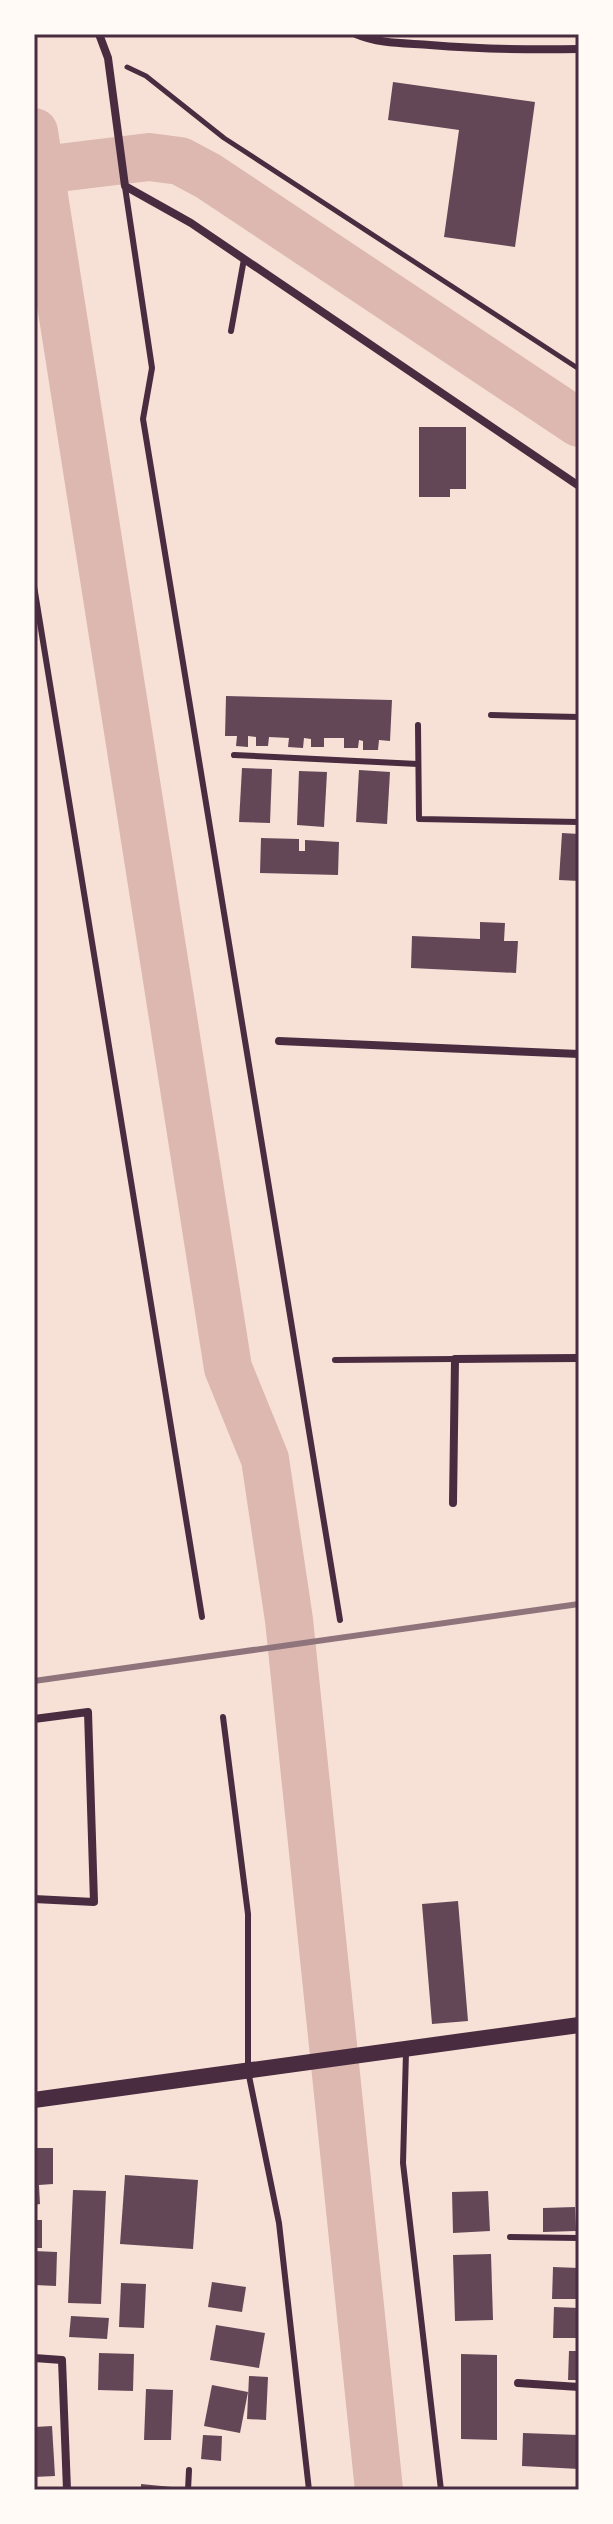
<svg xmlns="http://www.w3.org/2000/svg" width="613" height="2524" font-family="'Archivo Narrow',sans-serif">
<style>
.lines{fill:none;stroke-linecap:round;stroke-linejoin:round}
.river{stroke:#dcb8b0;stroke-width:48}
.building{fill:#644757}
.path{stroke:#4a2c40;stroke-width:5}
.service{stroke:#4a2c40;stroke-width:6}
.minor{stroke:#4a2c40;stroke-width:8}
.secondary{stroke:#4a2c40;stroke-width:16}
.rail{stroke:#8f747c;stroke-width:6}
.neatline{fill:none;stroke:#4a2c40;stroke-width:3}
</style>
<rect width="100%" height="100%" fill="#f7e1d7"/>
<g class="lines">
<g class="river">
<polyline points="34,132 228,1368 265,1459 289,1620 379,2490"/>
<polyline points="42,170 149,157 180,161 208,176 579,423"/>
</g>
</g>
<g class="building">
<polygon points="393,82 535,102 515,247 444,237 459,130 388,120"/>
<polygon points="419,427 466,427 466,489 450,489 450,497 419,497"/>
<polygon points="226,696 392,700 390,741 379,740 378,750 363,750 363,741 359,740 358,748 344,748 344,738 324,738 324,747 311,747 311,739 304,738 303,748 288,747 289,738 269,737 268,746 256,746 256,737 248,736 248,747 236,746 237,736 225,736"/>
<polygon points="242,768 272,769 270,823 239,822"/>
<polygon points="359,770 390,772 387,824 356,822"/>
<polygon points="299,771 327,772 324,827 297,825"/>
<polygon points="562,833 579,834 579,881 559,880"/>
<polygon points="261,838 299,839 299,851 305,851 305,840 339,842 338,875 260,873"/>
<polygon points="480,922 505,923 504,941 518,941 516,973 411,968 412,936 480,939"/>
<polygon points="458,1901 468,2021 432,2024 422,1904"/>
<polygon points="34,2148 53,2148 53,2184 39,2185 40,2204 34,2205"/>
<polygon points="125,2175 198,2180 193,2249 120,2244"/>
<polygon points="73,2190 106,2191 101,2304 68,2303"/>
<polygon points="488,2191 490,2231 453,2233 452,2192"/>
<polygon points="575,2207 576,2231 543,2232 543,2208"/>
<rect x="34" y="2220" width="8" height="28"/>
<polygon points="34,2251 57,2252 56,2286 34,2285"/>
<polygon points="491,2254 493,2320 455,2321 453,2255"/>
<polygon points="553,2267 579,2268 579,2299 552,2299"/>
<polygon points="212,2282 246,2287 242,2312 208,2307"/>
<polygon points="121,2283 146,2284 144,2328 119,2327"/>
<polygon points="554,2307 579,2308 579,2338 553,2338"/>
<polygon points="71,2316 109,2318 107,2339 69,2337"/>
<polygon points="216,2325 265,2333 259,2368 210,2360"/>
<polygon points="569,2351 579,2351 579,2380 568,2380"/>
<polygon points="99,2353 134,2354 133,2391 98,2390"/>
<polygon points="461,2354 497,2355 497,2440 461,2439"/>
<polygon points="249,2376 268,2377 266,2420 247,2419"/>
<polygon points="212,2385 248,2392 240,2433 204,2426"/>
<polygon points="146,2389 173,2390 171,2440 144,2440"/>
<polygon points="52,2426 55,2476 34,2477 34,2427"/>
<polygon points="523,2433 579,2435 579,2469 522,2466"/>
<polygon points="203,2435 222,2436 221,2461 201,2459"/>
<polygon points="141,2484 172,2487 172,2490 141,2490"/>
</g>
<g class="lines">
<polyline class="path" points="127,67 146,76 224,138 579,369"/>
<g class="service">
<polyline points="125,187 152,368 143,419 340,1620"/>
<polyline points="231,331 244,259"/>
<polyline points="34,586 202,1617"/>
<polyline points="491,715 579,717"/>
<polyline points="418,725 419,819 579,822"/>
<polyline points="234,755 418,764"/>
<polyline points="335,1360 455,1359"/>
<polyline points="223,1717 248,1914 248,2071 279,2223 309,2490"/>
<polyline points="406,2052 403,2163 441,2490"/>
<polyline points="510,2237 579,2238"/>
<polyline points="188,2490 189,2470"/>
</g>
<g class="minor">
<polyline points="99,34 108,58 125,186 191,223 579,486"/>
<path d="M356,34C379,44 405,43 430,45C480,49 529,50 579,49"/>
<polyline points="279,1041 579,1054"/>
<polyline points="453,1503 455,1359 579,1358"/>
<polyline points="34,1719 88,1712 94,1902 34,1899"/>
<polyline points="34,2358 62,2360 67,2490"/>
<polyline points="518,2383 579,2387"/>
</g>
<polyline class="secondary" points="34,2100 579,2025"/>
<polyline class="rail" points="34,1681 579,1604"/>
</g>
<rect width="613" height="2524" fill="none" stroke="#fffaf5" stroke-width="72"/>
<rect x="36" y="36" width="541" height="2452" class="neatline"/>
</svg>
